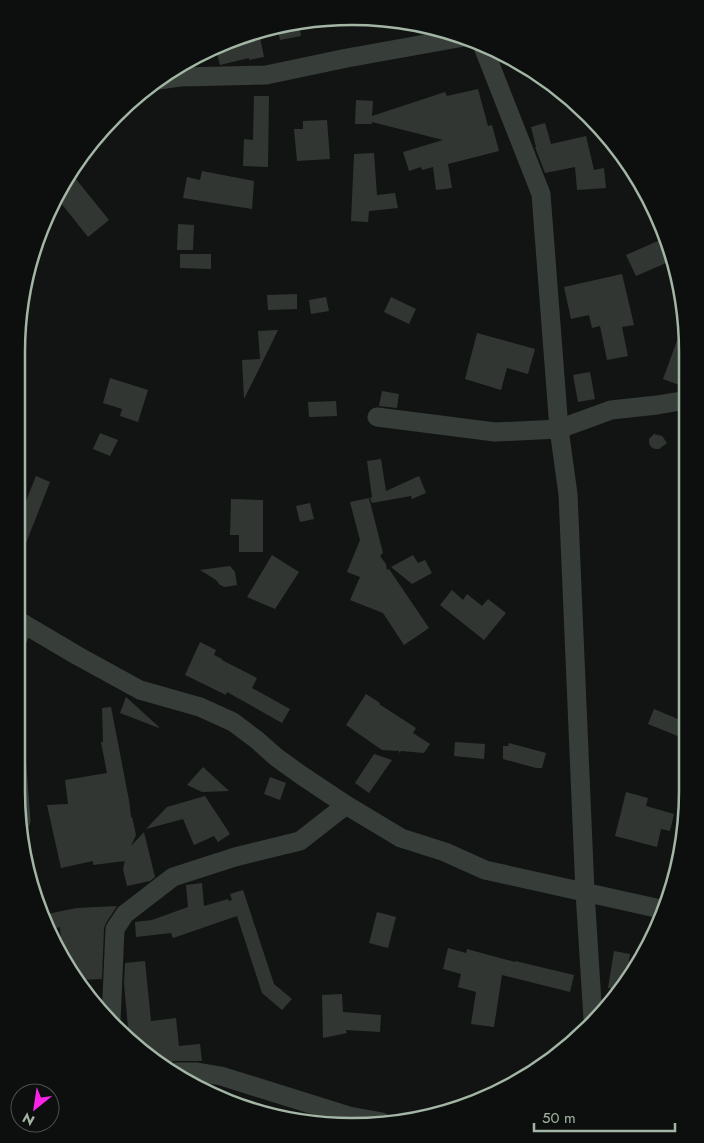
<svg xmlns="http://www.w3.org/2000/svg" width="704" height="1143" font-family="Jost,sans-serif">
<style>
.building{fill:#323633}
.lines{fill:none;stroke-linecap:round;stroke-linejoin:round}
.street{stroke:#373e39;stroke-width:19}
.rim{fill:none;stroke:#a3b5a5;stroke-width:2.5}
</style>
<rect width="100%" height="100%" fill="#121413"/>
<g class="building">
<polygon points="298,21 301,36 280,40 277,26"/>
<polygon points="260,38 264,57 249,60 249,58 220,65 216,49"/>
<polygon points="478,89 488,126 492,125 499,151 448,164 452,188 436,190 433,167 422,170 421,167 409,171 403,152 443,140 372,122 372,124 355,124 356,100 373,101 372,116 445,92 447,96"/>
<polygon points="254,96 269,96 268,167 243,166 244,139 253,140"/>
<polygon points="327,120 330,159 297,161 294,129 303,129 303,121"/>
<polygon points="545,123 551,144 586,136 594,170 604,168 606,188 577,190 575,167 545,173 535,147 536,147 531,127"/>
<polygon points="374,153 377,195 395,193 398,208 369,211 368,222 351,221 354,154"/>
<polygon points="202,171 254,181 252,209 183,198 187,177 200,180"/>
<polygon points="71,173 109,220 88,237 57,198"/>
<polygon points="178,224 194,225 193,250 177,250"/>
<polygon points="667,237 670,244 673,260 636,276 626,255"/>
<polygon points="180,254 211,254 211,269 180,268"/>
<polygon points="622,274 634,325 622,327 628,356 607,360 600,326 592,328 589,315 571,319 564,287"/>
<polygon points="297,294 297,309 268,310 267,295"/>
<polygon points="326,297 329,311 311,314 309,300"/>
<polygon points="391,297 416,309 409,324 384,312"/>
<polygon points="685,319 687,330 687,388 663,379"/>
<polygon points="278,330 260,367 244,399 242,360 260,359 258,331"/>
<polygon points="477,333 535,349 528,374 507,368 501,390 465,379"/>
<polygon points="590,372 595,399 578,402 573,375"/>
<polygon points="110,378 148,390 138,422 120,416 122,409 103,403"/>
<polygon points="382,391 399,394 397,408 379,406"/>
<polygon points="336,401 337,416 309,417 308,402"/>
<polygon points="100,433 118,440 110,456 93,449"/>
<polygon points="654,434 662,436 667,443 659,449 655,449 651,447 649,443 649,439"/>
<polygon points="381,459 386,491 419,476 426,493 412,499 411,496 372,503 370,498 372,497 367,461"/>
<polygon points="36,476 50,482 19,561 18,561 18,521"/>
<polygon points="369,498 383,553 380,556 386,564 387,570 389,569 429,628 404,645 383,613 350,600 360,577 347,572 360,540 350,502"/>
<polygon points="231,499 263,500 263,552 239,552 239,535 230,535"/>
<polygon points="310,503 314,519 300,522 296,506"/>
<polygon points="272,555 299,572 275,609 247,597"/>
<polygon points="413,555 418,563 425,560 432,573 412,584 391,567"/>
<polygon points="230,566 235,572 237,585 225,587 220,585 216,580 200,570"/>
<polygon points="452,590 463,600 467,594 482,606 488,599 506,613 484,640 440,605"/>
<polygon points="200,642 216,650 214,655 222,659 222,660 257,678 252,688 290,709 282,723 227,692 226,695 185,675"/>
<polygon points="366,694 380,703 379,704 416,728 413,733 430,744 424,753 401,751 399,753 399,750 398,751 382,750 346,725"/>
<polygon points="126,697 159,727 159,728 120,713"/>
<polygon points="111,707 129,800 131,817 132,817 136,835 131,846 144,832 155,877 150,881 127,886 123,869 125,860 125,861 93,865 93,861 61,868 47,805 68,804 65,780 107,773 101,742 103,742 102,708"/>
<polygon points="654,709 685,722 685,739 648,724"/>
<polygon points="455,742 485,744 484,759 454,756"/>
<polygon points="509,743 546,753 542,768 536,768 503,759 503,746 508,746"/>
<polygon points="374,754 392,760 369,793 355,783"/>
<polygon points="203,767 229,791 202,792 187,785"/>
<polygon points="270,777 286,783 280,800 264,794"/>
<polygon points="626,792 648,798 646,806 674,814 670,831 661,829 657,847 615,836"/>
<polygon points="205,796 230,834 218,842 214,836 194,845 183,819 146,829 167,807"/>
<polygon points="202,883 204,906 228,899 229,901 232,900 230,894 243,890 274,984 292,999 282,1010 262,993 237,916 173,938 171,933 136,937 135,922 152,920 188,907 186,885"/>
<polygon points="117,906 106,923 104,928 102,979 78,980 62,952 60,927 51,929 47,914 77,908"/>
<polygon points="377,912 396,917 388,948 369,943"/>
<polygon points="448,948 466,953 467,949 515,962 515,961 574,975 570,992 502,975 494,1027 471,1024 476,992 458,987 461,974 443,969"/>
<polygon points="614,951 630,954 627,974 630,975 621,990 608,988"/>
<polygon points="145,961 151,1021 176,1018 179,1046 200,1044 202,1061 175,1061 169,1063 165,1067 148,1058 129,1039 124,983 125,963"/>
<polygon points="342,994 343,1012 381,1015 380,1032 346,1030 347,1033 323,1038 322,995"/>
</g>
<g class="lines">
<g class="street">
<polyline points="482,44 541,194 559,429 568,494 585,892 593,1019"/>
<polyline points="158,80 180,77 266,75 347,58 464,37"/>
<polyline points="377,417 495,432 559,429 611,410 657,405 687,400"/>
<polyline points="17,620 78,656 140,690 200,707 233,722 257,740 276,757 301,775 346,805 401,838 445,852 485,870 665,910"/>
<polyline points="17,640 24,624"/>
<polyline points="16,756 21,821"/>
<polyline points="111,1021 115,929 125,914 173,877 235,857 300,841 346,805"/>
<polyline points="175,1072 197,1072 221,1076 349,1116 382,1122"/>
</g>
</g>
<path d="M0 0H704V1143H0ZM352 25H352A327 327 0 0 1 679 352V791A327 327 0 0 1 352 1118H352A327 327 0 0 1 25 791V352A327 327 0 0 1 352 25Z" fill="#0d0f0e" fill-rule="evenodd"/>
<path class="rim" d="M352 25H352A327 327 0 0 1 679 352V791A327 327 0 0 1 352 1118H352A327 327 0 0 1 25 791V352A327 327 0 0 1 352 25Z"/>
<g transform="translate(35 1108) rotate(210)"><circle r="24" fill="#0d0f0e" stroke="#49514a"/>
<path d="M0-4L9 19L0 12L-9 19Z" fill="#fa24e8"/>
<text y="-8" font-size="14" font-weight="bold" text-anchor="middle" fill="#a3b5a5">N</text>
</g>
<path d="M534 1123v8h141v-8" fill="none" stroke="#a3b5a5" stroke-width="2.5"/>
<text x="542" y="1123" font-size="15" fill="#a3b5a5" stroke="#0d0f0e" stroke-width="4" paint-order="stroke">50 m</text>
</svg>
